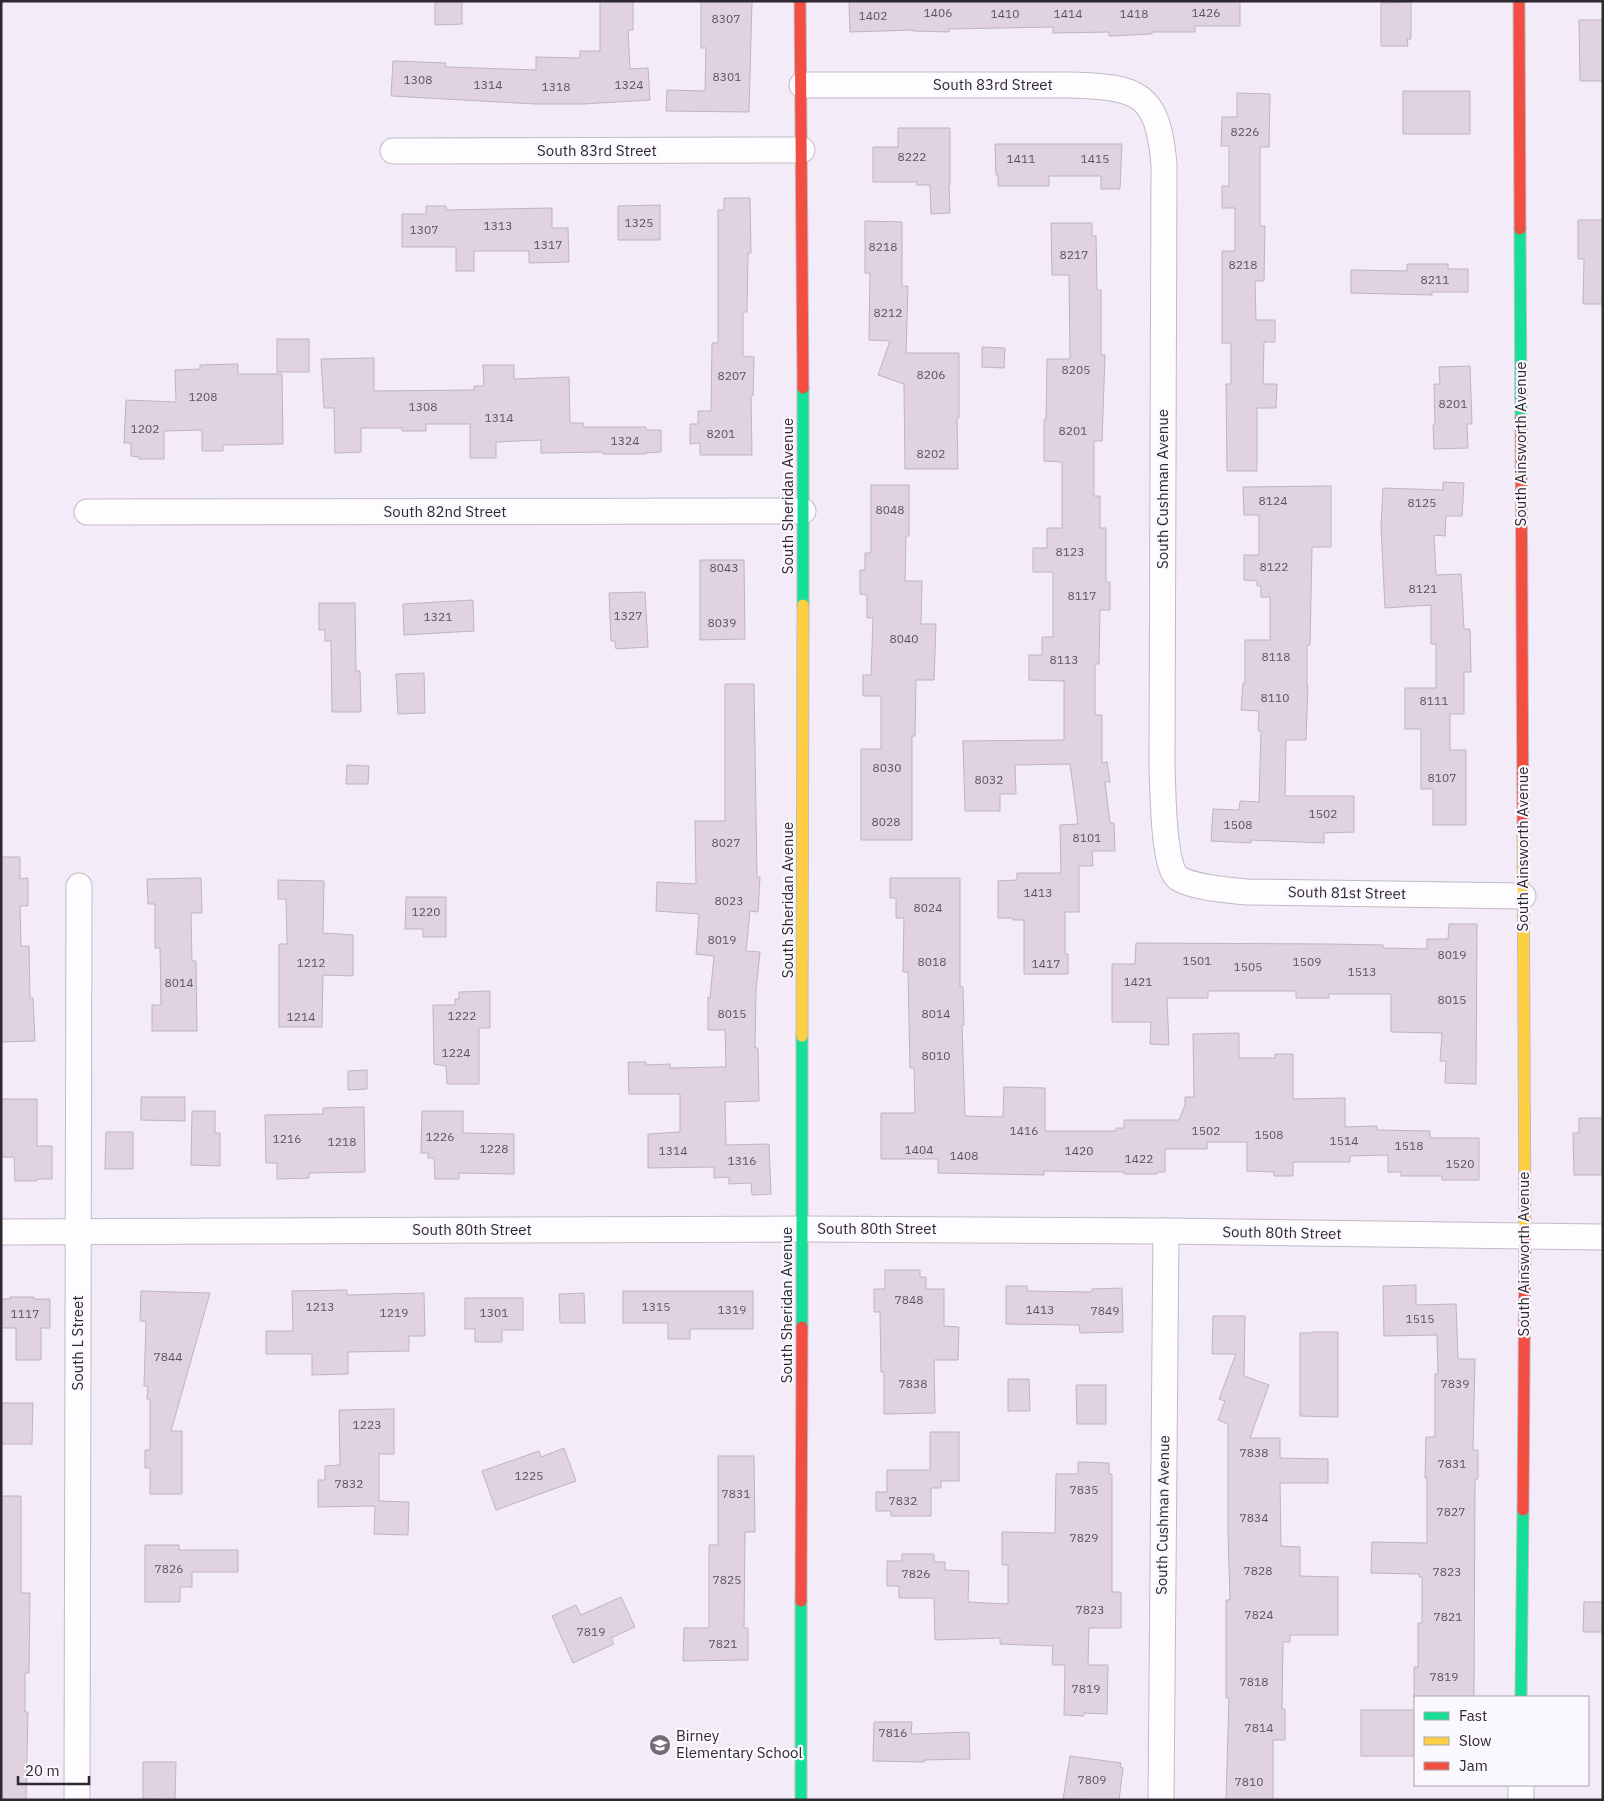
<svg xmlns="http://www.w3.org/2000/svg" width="1604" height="1801" font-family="'IBM Plex Sans',sans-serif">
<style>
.building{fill:#e1d2df;stroke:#bdb5bd}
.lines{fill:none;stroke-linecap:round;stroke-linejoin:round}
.street-casing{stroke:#c2bbc5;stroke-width:27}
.fast-casing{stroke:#c2bbc5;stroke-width:13}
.slow-casing{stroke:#c2bbc5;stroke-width:13}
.jam-casing{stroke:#c2bbc5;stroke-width:13}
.street{stroke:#fdfcfe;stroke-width:25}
.fast{stroke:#16e098;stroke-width:11}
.slow{stroke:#ffcf43;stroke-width:11}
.jam{stroke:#f24e42;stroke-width:11}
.labels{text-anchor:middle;stroke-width:4.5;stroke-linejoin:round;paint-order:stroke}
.number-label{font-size:12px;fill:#5b525d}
.street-label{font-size:15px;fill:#2e2832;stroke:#fbf8fd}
.poi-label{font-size:15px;fill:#2e2832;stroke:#fbf8fd;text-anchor:start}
</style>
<rect width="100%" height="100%" fill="#f3ebf7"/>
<g class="building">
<polygon points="435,1 462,1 462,24 435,25"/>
<polygon points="600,1 633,1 633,30 628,30 630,69 648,68 650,100 583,104 535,104 391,96 393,61 446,63 445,67 536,70 536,57 580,58 580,51 600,51"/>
<polygon points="701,1 752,1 749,112 666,111 667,90 705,91 706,48 701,48"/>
<polygon points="849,1 1240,1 1240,26 1195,26 1195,32 1152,32 1152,34 1109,36 1109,32 1053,33 1053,27 949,29 949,32 913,31 913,30 850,32"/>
<polygon points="1411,2 1411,39 1407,39 1408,46 1381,46 1381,3"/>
<polygon points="1579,20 1603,20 1603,81 1580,81"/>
<rect x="1403" y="91" width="67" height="43"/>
<polygon points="1237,93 1270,94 1269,147 1260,147 1260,226 1265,226 1264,281 1255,281 1256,320 1275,320 1275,342 1264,342 1263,384 1277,384 1276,408 1257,408 1257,471 1227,471 1226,384 1231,384 1231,343 1222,343 1222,251 1235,251 1235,208 1222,208 1222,186 1229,186 1229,146 1221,146 1222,117 1237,117"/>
<polygon points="898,128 950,128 950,185 949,185 950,213 931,214 930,185 917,185 917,182 873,182 873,147 898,147"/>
<polygon points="995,144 1122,144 1120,189 1101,189 1101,176 1049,176 1049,186 998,186 998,175 996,175"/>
<polygon points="724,198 750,198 751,253 748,253 747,312 743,312 743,356 754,357 753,396 751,396 752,455 700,455 700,443 690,444 690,424 698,424 698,411 711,411 712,343 718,343 718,210 724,210"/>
<polygon points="660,205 660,240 618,240 618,206"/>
<polygon points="426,206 446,206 446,210 552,208 552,228 568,228 569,262 529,263 529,251 474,251 474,271 456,271 456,247 402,247 402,214 426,214"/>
<polygon points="1578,220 1603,220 1603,304 1583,304 1584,259 1578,259"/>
<polygon points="865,221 902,222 902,286 908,286 906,353 959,353 959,418 957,418 958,469 905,469 904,384 878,375 890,341 869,340 870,273 865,273"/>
<polygon points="1051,223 1092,223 1092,236 1096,236 1097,290 1101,290 1101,355 1105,355 1102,441 1094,441 1094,496 1100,496 1100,528 1106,528 1106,582 1110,582 1110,610 1100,610 1099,664 1095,664 1095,715 1102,715 1102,763 1107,762 1110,782 1105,782 1110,823 1114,823 1115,851 1092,851 1093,866 1079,866 1079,912 1065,912 1065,954 1068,954 1068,974 1024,974 1024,920 1013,920 1013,918 998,918 998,881 1017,880 1017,873 1061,873 1060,825 1078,824 1070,764 1015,765 1016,794 1000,794 1000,811 965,811 963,741 1064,740 1064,681 1029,680 1029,655 1042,655 1042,637 1053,637 1053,572 1033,572 1033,548 1047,548 1047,528 1062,528 1062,462 1044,461 1044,420 1046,420 1047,359 1070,359 1069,275 1052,275"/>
<polygon points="1407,264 1448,264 1448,269 1468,269 1468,292 1432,292 1432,295 1351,293 1351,270 1407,271"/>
<rect x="277" y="339" width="32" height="33"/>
<polygon points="982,347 1005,348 1004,368 982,367"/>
<polygon points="374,358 374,391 474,390 474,386 484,386 483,365 514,365 514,379 569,377 570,423 583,423 583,427 646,427 646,430 661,430 661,452 646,453 646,454 603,454 603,452 541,453 541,440 496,442 496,458 470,458 470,424 426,424 426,431 402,431 402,428 361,428 361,452 335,453 334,408 324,408 321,359"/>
<polygon points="238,364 238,374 282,374 283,444 223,445 223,451 202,451 202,430 164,431 164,459 139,459 139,457 131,456 131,443 124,443 126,400 176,402 175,370 200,369 200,365"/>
<polygon points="1470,366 1472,424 1467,424 1468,448 1434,449 1433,425 1435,425 1434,384 1440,384 1439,367"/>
<polygon points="1443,482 1464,483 1462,516 1446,516 1445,536 1434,535 1436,575 1461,574 1464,629 1470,629 1471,672 1464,672 1464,714 1450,714 1450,750 1466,750 1466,825 1433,825 1433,789 1421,789 1421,729 1405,729 1405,688 1436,688 1436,644 1431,644 1431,605 1385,608 1381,526 1383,488 1443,490"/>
<polygon points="871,485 909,485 909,536 906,536 905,581 922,581 921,624 936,624 934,680 916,680 915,736 912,736 912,840 861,840 861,749 881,749 881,696 863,696 863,675 871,675 873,618 867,618 867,595 860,594 860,570 865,570 865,553 871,553"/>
<polygon points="1331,486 1331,547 1312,547 1310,645 1307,645 1307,686 1308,686 1306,740 1286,740 1285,796 1354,796 1354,832 1324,833 1324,843 1251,840 1251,843 1211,841 1213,809 1239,810 1240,801 1259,802 1261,731 1258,731 1259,711 1241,710 1243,683 1245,683 1245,640 1270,640 1270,597 1261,597 1261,586 1257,586 1257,581 1244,580 1244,555 1259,555 1259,515 1244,515 1243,487"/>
<polygon points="700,560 744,560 745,639 700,640"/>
<polygon points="645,592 648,647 616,649 615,641 611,641 609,593"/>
<polygon points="473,600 474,631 404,635 403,604"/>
<polygon points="319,603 355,603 356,671 360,671 361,712 332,712 331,641 325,641 325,630 319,630"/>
<polygon points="424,673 425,713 398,714 396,674"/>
<polygon points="725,684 754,684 757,877 760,877 758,912 750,911 746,951 760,952 756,990 755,1048 758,1048 759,1101 725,1102 726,1145 769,1144 771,1194 752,1195 751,1183 729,1184 729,1177 714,1178 714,1167 648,1168 648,1134 680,1132 680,1094 629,1094 628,1062 646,1062 646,1065 670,1064 670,1068 726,1067 725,1030 708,1030 708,997 710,998 714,956 696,954 699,914 656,911 657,882 696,884 695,821 725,821"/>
<polygon points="347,765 369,766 368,784 346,784"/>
<polygon points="1,857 20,857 20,879 28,878 28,906 20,906 21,946 29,946 30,998 33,998 35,1041 1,1042"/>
<polygon points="201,878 202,913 191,913 192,961 196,961 197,1031 152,1031 152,1005 161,1005 160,948 155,948 155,904 148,904 147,879"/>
<polygon points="890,878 960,878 960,987 963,987 964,1025 962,1025 965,1116 1003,1117 1004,1087 1045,1088 1045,1131 1116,1131 1116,1128 1124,1128 1124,1120 1179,1120 1185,1105 1185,1097 1194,1097 1193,1034 1239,1033 1239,1058 1275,1058 1275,1054 1293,1054 1293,1099 1345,1098 1345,1127 1377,1126 1377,1130 1430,1131 1430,1138 1479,1138 1479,1180 1442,1180 1442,1176 1401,1176 1401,1172 1388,1172 1388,1155 1350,1156 1350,1162 1293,1162 1293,1176 1274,1176 1274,1172 1247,1171 1247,1142 1207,1142 1207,1149 1165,1149 1165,1172 1157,1172 1157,1174 1124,1174 1124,1172 1044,1171 1044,1175 938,1173 938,1159 881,1159 881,1113 915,1113 914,1068 910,1068 908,972 903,972 904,918 896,918 896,898 890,898"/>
<polygon points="278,880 324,881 323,933 353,935 353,976 323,975 322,1027 279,1027 279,944 287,944 286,899 278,899"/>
<polygon points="406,897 446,897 446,937 423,937 423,929 405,929"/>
<polygon points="1449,924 1477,924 1476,1084 1445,1083 1446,1061 1440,1061 1442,1033 1391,1032 1391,994 1329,994 1329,998 1296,998 1296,991 1208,991 1208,998 1167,998 1169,1045 1150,1044 1151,1022 1112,1022 1112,964 1135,964 1136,943 1329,944 1383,945 1383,948 1427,949 1427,939 1448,939"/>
<polygon points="490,991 490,1028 479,1028 479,1084 447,1084 446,1066 434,1064 433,1005 455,1005 455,999 459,999 459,992"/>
<polygon points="367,1070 367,1089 348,1090 348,1071"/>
<polygon points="141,1097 185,1097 185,1121 141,1120"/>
<polygon points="1,1099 37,1099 37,1146 52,1146 52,1179 37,1179 37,1181 15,1181 14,1157 1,1157"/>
<polygon points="364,1107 365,1172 309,1173 309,1178 277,1179 277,1163 266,1163 265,1115 323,1114 323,1108"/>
<polygon points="192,1111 215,1111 215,1133 220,1133 220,1166 191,1165"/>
<polygon points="422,1111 463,1111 463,1133 514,1134 514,1174 459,1173 459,1179 435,1179 434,1158 428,1158 428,1153 421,1153"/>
<polygon points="1579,1118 1603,1118 1603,1175 1574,1175 1573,1133 1579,1133"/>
<polygon points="106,1132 133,1132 133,1169 105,1169"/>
<polygon points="885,1270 920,1270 920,1277 926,1277 926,1289 944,1289 944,1326 959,1327 958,1360 934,1360 935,1413 884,1414 884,1372 881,1372 880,1312 874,1312 874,1289 885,1289"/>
<polygon points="1416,1285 1416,1305 1456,1304 1458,1359 1475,1359 1473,1450 1478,1450 1478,1479 1475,1479 1474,1697 1414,1697 1414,1667 1418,1667 1418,1623 1422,1623 1422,1577 1419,1577 1419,1574 1371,1573 1372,1542 1427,1543 1427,1478 1425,1478 1426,1437 1435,1437 1435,1374 1438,1374 1437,1335 1384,1336 1383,1286"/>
<polygon points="1006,1286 1027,1286 1027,1291 1092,1292 1092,1289 1122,1288 1123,1332 1080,1333 1079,1325 1006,1324"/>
<polygon points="347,1290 347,1295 424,1293 425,1336 409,1336 409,1351 348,1352 348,1374 312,1375 312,1354 266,1354 266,1331 293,1331 292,1291"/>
<polygon points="141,1291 210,1293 171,1431 182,1431 182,1494 150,1494 150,1468 145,1468 145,1450 150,1450 150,1399 147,1399 148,1386 144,1386 146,1321 140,1321"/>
<polygon points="623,1291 753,1291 753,1329 690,1329 690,1339 668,1339 668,1323 623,1323"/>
<polygon points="584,1293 585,1323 560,1323 559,1294"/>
<polygon points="10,1297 34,1297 34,1299 50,1299 50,1328 41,1328 41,1360 16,1360 16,1328 1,1328 1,1299 10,1299"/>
<polygon points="465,1298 523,1298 523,1330 502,1330 502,1342 475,1342 475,1329 465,1329"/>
<polygon points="1213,1316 1245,1316 1244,1376 1269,1385 1250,1438 1280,1438 1280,1458 1328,1459 1328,1483 1280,1483 1281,1546 1300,1547 1300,1576 1338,1577 1338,1635 1290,1635 1290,1642 1283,1642 1282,1709 1285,1709 1285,1740 1273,1740 1273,1800 1226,1800 1229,1698 1226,1698 1226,1600 1230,1600 1228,1533 1228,1424 1218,1420 1225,1401 1219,1399 1236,1354 1212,1354"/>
<polygon points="1312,1332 1338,1332 1338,1417 1300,1416 1300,1333 1312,1333"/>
<polygon points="1008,1379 1029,1379 1030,1411 1008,1411"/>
<polygon points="1076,1385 1106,1385 1106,1424 1077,1424"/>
<polygon points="1,1403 33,1403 32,1444 1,1444"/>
<polygon points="394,1409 394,1454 379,1454 379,1501 409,1502 408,1535 374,1534 375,1506 318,1507 318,1480 325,1480 325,1466 340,1465 339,1410"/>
<polygon points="930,1432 959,1432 959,1481 941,1481 941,1488 931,1488 931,1516 891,1516 891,1511 876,1511 876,1492 887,1492 887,1470 930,1470"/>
<polygon points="564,1448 576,1481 496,1510 482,1471 539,1451 541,1457"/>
<polygon points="718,1456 754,1456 755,1532 745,1532 744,1628 748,1628 748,1660 683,1661 684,1628 709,1628 709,1545 718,1545"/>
<polygon points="1078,1462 1109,1463 1109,1474 1112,1474 1112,1592 1121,1592 1121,1628 1089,1628 1088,1665 1108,1665 1107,1714 1084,1713 1084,1716 1064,1715 1065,1665 1052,1665 1053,1646 1000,1644 1000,1638 935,1640 934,1598 899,1598 899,1586 887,1586 887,1561 902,1561 902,1554 934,1554 934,1562 945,1562 945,1570 969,1571 968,1602 1008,1604 1008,1565 1002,1565 1002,1532 1055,1533 1056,1474 1078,1474"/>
<polygon points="1,1496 21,1496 21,1593 30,1593 29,1673 25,1673 25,1712 28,1712 26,1800 1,1800"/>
<polygon points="145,1545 179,1545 179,1550 238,1550 238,1572 192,1572 192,1587 180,1587 180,1602 145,1602"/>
<polygon points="621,1597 635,1627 611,1638 614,1644 573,1663 552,1616 576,1605 581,1615"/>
<polygon points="1584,1602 1603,1602 1603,1632 1583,1632"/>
<rect x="1361" y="1710" width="54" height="46"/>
<polygon points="874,1722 912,1722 911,1734 969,1732 970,1759 924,1760 924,1762 873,1761"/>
<polygon points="1070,1756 1121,1763 1120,1767 1123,1768 1119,1800 1063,1799"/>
<polygon points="143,1762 176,1762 175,1800 143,1799"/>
</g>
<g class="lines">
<g class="street-casing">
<g id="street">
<path d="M802,85H1071C1138,87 1158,92 1164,165L1162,768C1163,788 1163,868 1178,878C1194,888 1228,890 1247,892L1523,896"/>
<polyline points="393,151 802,150"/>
<polyline points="87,512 803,511"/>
<polyline points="1,1232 803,1229 1166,1231 1603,1237"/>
<polyline points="77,1800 79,886"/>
<polyline points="1161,1800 1166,1231"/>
<polyline points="1521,1800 1521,1785"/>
</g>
</g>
<g class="fast-casing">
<g id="fast">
<polyline points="1520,229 1521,419"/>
<polyline points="803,388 803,605"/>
<polyline points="802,1327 802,1036"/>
<polyline points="1521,1697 1523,1510"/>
<polyline points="801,1800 801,1601"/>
</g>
</g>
<g class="slow-casing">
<g id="slow">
<polyline points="1523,831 1525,1235"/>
<polyline points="802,1036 803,605"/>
</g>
</g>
<g class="jam-casing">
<g id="jam">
<polyline points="800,1 803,388"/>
<polyline points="1519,1 1520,229"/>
<polyline points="1521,419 1523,831"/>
<polyline points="1523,1510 1525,1235"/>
<polyline points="801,1601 802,1327"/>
</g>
</g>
<use href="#street" class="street"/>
<use href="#fast" class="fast"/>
<use href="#slow" class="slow"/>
<use href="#jam" class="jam"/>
</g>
<defs>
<g id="school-disc" transform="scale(1.125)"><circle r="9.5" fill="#736c77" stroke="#fbf8fd"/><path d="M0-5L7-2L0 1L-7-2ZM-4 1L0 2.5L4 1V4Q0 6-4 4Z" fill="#fff"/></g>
</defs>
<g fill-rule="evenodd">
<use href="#school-disc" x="660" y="1745"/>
</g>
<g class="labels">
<g class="number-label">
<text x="938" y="17">1406</text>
<text x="1206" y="17">1426</text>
<text x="1005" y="18">1410</text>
<text x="1068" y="18">1414</text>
<text x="1134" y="18">1418</text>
<text x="873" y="20">1402</text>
<text x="726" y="23">8307</text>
<text x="727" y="81">8301</text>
<text x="418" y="84">1308</text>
<text x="488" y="89">1314</text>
<text x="629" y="89">1324</text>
<text x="556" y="91">1318</text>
<text x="1245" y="136">8226</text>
<text x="912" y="161">8222</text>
<text x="1021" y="163">1411</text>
<text x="1095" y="163">1415</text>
<text x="639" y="227">1325</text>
<text x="498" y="230">1313</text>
<text x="424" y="234">1307</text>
<text x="548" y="249">1317</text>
<text x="883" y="251">8218</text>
<text x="1074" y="259">8217</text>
<text x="1243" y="269">8218</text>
<text x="1435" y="284">8211</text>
<text x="888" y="317">8212</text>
<text x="1076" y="374">8205</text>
<text x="931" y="379">8206</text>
<text x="732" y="380">8207</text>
<text x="203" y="401">1208</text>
<text x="1453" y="408">8201</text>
<text x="423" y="411">1308</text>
<text x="499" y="422">1314</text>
<text x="145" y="433">1202</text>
<text x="1073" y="435">8201</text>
<text x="721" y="438">8201</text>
<text x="625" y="445">1324</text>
<text x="931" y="458">8202</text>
<text x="1273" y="505">8124</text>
<text x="1422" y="507">8125</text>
<text x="890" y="514">8048</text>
<text x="1070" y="556">8123</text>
<text x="1274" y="571">8122</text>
<text x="724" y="572">8043</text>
<text x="1423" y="593">8121</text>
<text x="1082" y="600">8117</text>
<text x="628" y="620">1327</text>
<text x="438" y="621">1321</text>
<text x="722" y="627">8039</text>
<text x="904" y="643">8040</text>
<text x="1276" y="661">8118</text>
<text x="1064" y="664">8113</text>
<text x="1275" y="702">8110</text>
<text x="1434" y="705">8111</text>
<text x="887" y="772">8030</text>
<text x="1442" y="782">8107</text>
<text x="989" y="784">8032</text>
<text x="1323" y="818">1502</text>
<text x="886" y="826">8028</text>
<text x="1238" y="829">1508</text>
<text x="1087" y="842">8101</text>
<text x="726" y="847">8027</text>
<text x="1038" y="897">1413</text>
<text x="729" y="905">8023</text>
<text x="928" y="912">8024</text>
<text x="426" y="916">1220</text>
<text x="722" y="944">8019</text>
<text x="1452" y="959">8019</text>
<text x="1197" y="965">1501</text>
<text x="932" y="966">8018</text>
<text x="1307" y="966">1509</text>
<text x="311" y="967">1212</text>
<text x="1046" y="968">1417</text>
<text x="1248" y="971">1505</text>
<text x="1362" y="976">1513</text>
<text x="1138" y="986">1421</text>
<text x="179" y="987">8014</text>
<text x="1452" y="1004">8015</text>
<text x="732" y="1018">8015</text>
<text x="936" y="1018">8014</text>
<text x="462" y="1020">1222</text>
<text x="301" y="1021">1214</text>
<text x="456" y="1057">1224</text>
<text x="936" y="1060">8010</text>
<text x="1024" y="1135">1416</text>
<text x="1206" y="1135">1502</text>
<text x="1269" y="1139">1508</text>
<text x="440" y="1141">1226</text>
<text x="287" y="1143">1216</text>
<text x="1344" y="1145">1514</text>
<text x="342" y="1146">1218</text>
<text x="1409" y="1150">1518</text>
<text x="494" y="1153">1228</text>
<text x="919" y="1154">1404</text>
<text x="673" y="1155">1314</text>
<text x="1079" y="1155">1420</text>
<text x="964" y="1160">1408</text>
<text x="1139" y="1163">1422</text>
<text x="742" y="1165">1316</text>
<text x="1460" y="1168">1520</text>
<text x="909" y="1304">7848</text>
<text x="320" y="1311">1213</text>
<text x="656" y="1311">1315</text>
<text x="732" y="1314">1319</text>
<text x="1040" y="1314">1413</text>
<text x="1105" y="1315">7849</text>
<text x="394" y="1317">1219</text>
<text x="494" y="1317">1301</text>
<text x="25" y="1318">1117</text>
<text x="1420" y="1323">1515</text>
<text x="168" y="1361">7844</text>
<text x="913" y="1388">7838</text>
<text x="1455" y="1388">7839</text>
<text x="367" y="1429">1223</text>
<text x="1254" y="1457">7838</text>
<text x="1452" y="1468">7831</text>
<text x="529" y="1480">1225</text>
<text x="349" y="1488">7832</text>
<text x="1084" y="1494">7835</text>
<text x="736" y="1498">7831</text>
<text x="903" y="1505">7832</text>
<text x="1451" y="1516">7827</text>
<text x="1254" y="1522">7834</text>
<text x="1084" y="1542">7829</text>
<text x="169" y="1573">7826</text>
<text x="1258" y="1575">7828</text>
<text x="1447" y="1576">7823</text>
<text x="916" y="1578">7826</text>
<text x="727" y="1584">7825</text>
<text x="1090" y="1614">7823</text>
<text x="1259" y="1619">7824</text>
<text x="1448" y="1621">7821</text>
<text x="591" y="1636">7819</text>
<text x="723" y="1648">7821</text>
<text x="1444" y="1681">7819</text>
<text x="1254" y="1686">7818</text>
<text x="1086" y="1693">7819</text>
<text x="1259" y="1732">7814</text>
<text x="893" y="1737">7816</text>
<text x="1092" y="1784">7809</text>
<text x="1249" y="1786">7810</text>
</g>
<g class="street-label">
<text x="993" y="90">South 83rd Street</text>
<text x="597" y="156">South 83rd Street</text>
<text transform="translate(1521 444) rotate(-90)" y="5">South Ainsworth Avenue</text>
<text transform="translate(1163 489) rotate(-90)" y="5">South Cushman Avenue</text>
<text transform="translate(788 496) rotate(-90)" y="5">South Sheridan Avenue</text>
<text x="445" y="517">South 82nd Street</text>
<text transform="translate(1523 849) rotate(-90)" y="5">South Ainsworth Avenue</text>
<text transform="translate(1347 893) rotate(1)" y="5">South 81st Street</text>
<text transform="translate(788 900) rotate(-90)" y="5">South Sheridan Avenue</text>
<text x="877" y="1234">South 80th Street</text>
<text x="472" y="1235">South 80th Street</text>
<text transform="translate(1282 1233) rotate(1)" y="5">South 80th Street</text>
<text transform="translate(1524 1254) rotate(-90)" y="5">South Ainsworth Avenue</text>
<text transform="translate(787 1305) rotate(-90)" y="5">South Sheridan Avenue</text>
<text transform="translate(78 1343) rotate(-90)" y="5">South L Street</text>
<text transform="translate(1163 1515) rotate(-89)" y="5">South Cushman Avenue</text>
</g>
<g class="poi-label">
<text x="676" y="1741">Birney<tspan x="676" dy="17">Elementary School</tspan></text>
</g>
</g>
<rect width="1604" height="1801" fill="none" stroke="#2e2832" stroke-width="5"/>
<rect x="1414" y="1696" width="175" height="90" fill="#fbf8fd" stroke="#a9a5ac"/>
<rect x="1424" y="1712" width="25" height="8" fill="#16e098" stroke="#a9a5ac"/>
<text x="1459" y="1721" font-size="15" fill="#2e2832">Fast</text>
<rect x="1424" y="1737" width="25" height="8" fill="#ffcf43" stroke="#a9a5ac"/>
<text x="1459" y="1746" font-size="15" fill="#2e2832">Slow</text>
<rect x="1424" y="1762" width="25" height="8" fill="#f24e42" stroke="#a9a5ac"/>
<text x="1459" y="1771" font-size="15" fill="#2e2832">Jam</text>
<path d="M18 1776v8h71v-8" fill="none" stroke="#2e2832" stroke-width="2.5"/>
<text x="25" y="1776" font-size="15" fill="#2e2832" stroke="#fbf8fd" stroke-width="4" paint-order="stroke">20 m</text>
</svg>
